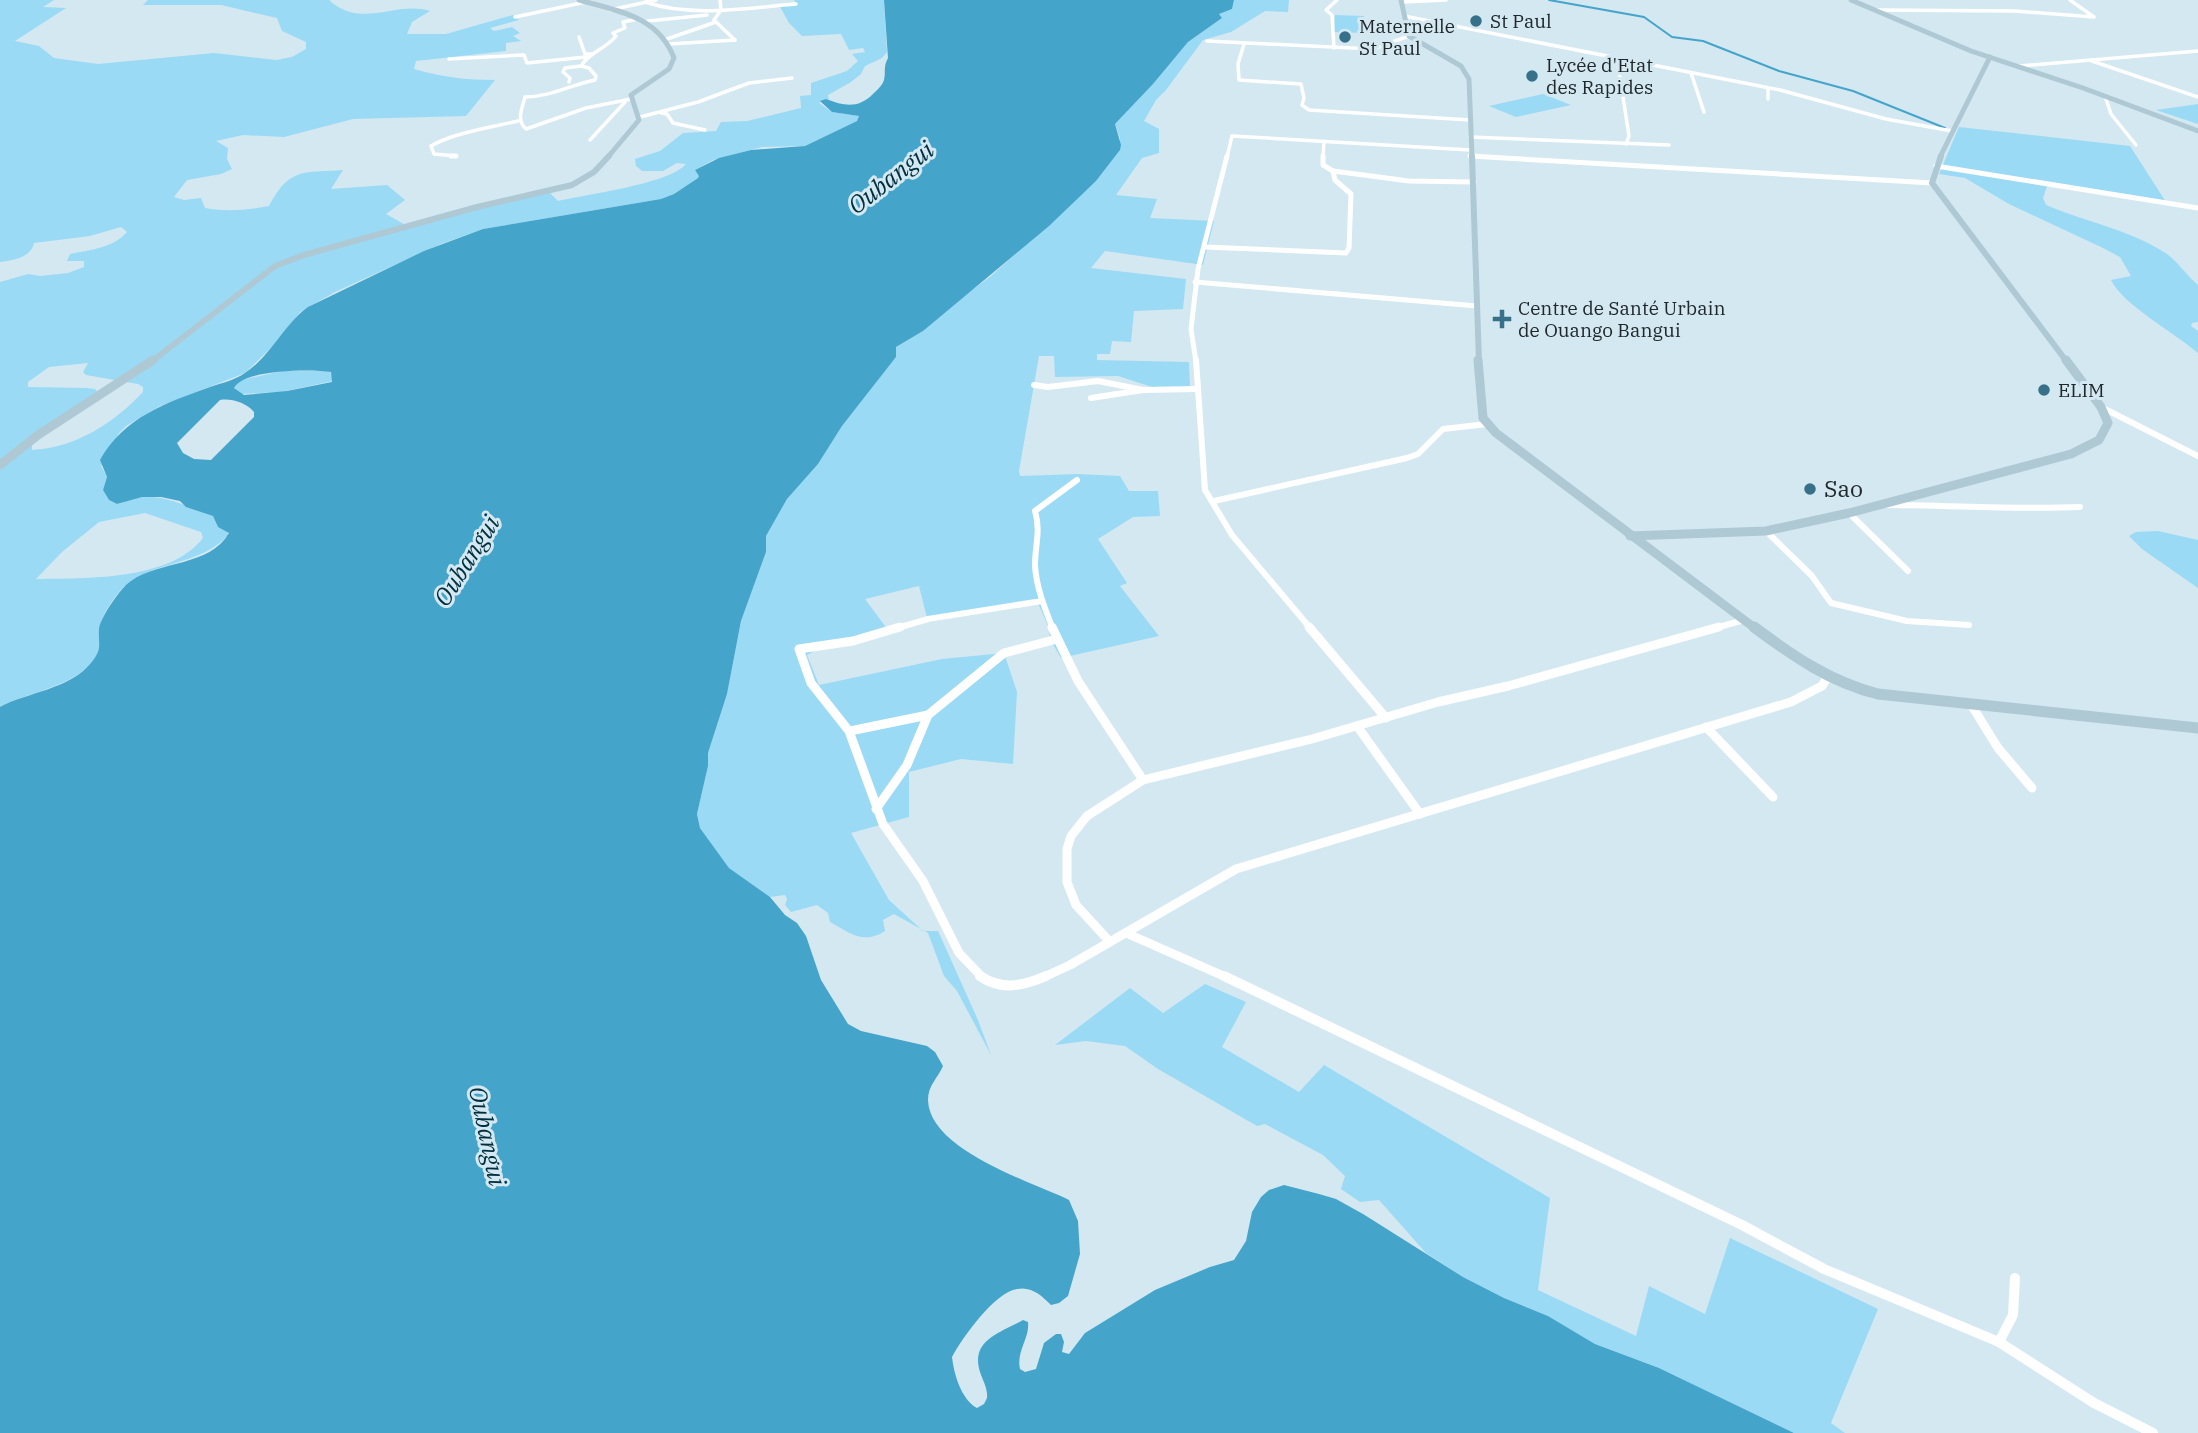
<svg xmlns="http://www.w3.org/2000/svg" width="2198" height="1433" font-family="'IBM Plex Serif',serif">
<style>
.green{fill:#9adaf5;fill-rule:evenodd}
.water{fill:#44a4ca;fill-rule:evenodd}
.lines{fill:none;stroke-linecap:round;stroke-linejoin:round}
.stream{stroke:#44a4ca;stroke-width:2}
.street-far4{stroke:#fff;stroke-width:3.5}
.street-far3{stroke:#fff;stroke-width:5}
.street-far2{stroke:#fff;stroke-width:6}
.street-far1{stroke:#fff;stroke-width:9}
.street{stroke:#fff;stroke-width:10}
.secondary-far3{stroke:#aec9d4;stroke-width:5}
.secondary-far2{stroke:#aec9d4;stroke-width:6}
.secondary-far1{stroke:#aec9d4;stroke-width:9}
.secondary{stroke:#aec9d4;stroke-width:11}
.poi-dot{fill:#367189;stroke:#d4e8f1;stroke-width:2.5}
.labels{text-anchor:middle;stroke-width:6;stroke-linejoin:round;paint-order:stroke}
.far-poi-label{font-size:19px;fill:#20282b;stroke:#d4e8f1;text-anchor:start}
.poi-label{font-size:23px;fill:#20282b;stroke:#d4e8f1;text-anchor:start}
.water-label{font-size:24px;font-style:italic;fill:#012e3e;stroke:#d4e8f1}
</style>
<rect width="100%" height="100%" fill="#d4e8f1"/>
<g class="green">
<path d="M0,0H54L43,7L66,8L15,41L39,46L54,58L98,64L214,53L276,60L292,57L306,49V42L282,31L277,18L221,5H143L148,0H329C362,30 395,0 430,11L412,22L407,34H446L513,15L519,20L490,28L494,31L512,27L520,33L513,36L521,41L506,43V51L416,61L414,69C441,77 466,80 495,80L466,116L353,119L284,137L243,135L216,141L228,148L227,159L232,169L221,174L187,180L174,197L184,200L201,198L205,208C227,212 248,210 269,206C290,167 303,173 343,170L331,189L387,185L405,200L386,214L409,227L548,191L558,201C588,194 669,184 686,164L677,163L663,171H642L636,166L635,159L660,151L683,133L716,131L721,122L747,121L801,108L800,96L811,95V83L847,71L858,61L852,54L865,52L863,48L849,50L841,34L802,36L789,23L779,5L796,3L794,0H884L887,52L882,58L865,66L861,74L851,82L828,95L829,100L826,99L819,103L832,112L859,116L857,121L805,146L762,147L713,160L695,170L700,176L698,178L674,194L661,199L483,229L441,244L335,292L300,312L285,334L245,373L160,406L126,426L119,433L101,466L107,477L103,490L109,500L117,504C126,502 135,497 144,497C170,496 189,508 213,516L218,527L228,530V535C200,566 155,560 124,587C116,594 104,612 101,623C98,631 103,641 100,649C85,686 31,690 0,707V282L28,274L40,276L68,273L84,267V261H67L70,254C90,250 113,248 127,232L121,227L90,236L34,243C31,258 13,260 0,262ZM88,363L83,372L86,375L138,384L143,387V392C114,423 75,448 32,450V445L98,393L95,389L87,388L28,387V382L49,367ZM145,513L201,532L203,538C170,581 86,578 36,579L62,552L99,522Z"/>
<path d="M1234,0H1289L1288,12L1265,11L1231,32L1203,40L1166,90L1156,100L1144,121L1159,129V153L1142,158L1116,195L1157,199L1150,218L1214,221L1203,265L1105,251L1091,268L1186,279L1183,309L1134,311L1131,342L1112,341L1110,354H1097V360L1189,362L1190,387H1152L1118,376L1055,377L1054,356H1039L1019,471L1020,476L1078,474L1120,476L1129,491H1158L1160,516L1133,517L1098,539L1127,583L1120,586L1159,636L1061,658L1050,639L1049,628L1038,603L928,622L919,586L865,599L891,634L814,651L807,655L819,685L942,659L1004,653L1017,692L1013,764L961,759L909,772V817L851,833L889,900L923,931H938L978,1020L991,1055L957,991L944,976L928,933L894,914L883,920L885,931C863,945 850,933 830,922L828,913L817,905L791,912L785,905L787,899L785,895L770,897L729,868L700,828L697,814L708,766V753L727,694L741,621L766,552V536L787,499L818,464L842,426L896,357V347L923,331L945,310L991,276L1096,181L1120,150V138L1115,124L1153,84L1188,42L1222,18L1219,14L1232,9Z"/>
<polygon points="1335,15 1364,16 1365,33 1334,32"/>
<polygon points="1543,94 1571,105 1516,117 1489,106"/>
<polygon points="2198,104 2198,124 2156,110"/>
<path d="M1959,127L2130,146L2166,202L2048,183L2043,198L2046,205C2088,223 2129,229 2167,254C2177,261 2187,276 2198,285V322L2192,323L2191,326L2198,331V353C2175,333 2123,305 2111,280L2131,276L2120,257L2103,248L2009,204L1965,178L1939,174Z"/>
<polygon points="282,371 330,371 333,381 281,392 240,394 234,387 241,380"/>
<polygon points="2158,531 2198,540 2198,588 2142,549 2129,536 2136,532"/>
<polygon points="1205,984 1246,1002 1222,1047 1299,1092 1324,1065 1550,1198 1538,1290 1636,1336 1649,1286 1705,1314 1730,1238 1878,1309 1831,1423 1845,1433 1794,1433 1659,1368 1595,1344 1548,1316 1504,1298 1463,1277 1426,1253 1379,1200 1360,1202 1341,1189 1345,1176 1323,1155 1265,1124 1257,1126 1158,1069 1125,1046 1086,1041 1055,1045 1130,988 1163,1013"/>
</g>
<path class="water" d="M884,0H1234L1232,9L1219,14L1222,18L1188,42L1153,84L1115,124L1121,145L1120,150L1096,181L1049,226L923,331L896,347V357L842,426L818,464L787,499L766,536V552L741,621L727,694L708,753V766L697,814L700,828L729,868L770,897L785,915L797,923L806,936L821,980L848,1024L861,1031L927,1046L935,1052L943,1066C938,1078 928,1085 928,1100C929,1150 1032,1182 1069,1200L1078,1221L1080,1254L1068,1296L1059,1303L1051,1305C1042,1296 1032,1286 1017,1289C995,1292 962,1338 952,1357C954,1374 961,1399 977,1408L984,1404L987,1398C988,1389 983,1381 980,1372C970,1340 1000,1333 1023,1320L1028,1322C1030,1338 1016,1351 1020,1369L1025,1372L1036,1369L1044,1343L1056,1334H1061L1064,1342L1062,1352L1069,1354L1085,1333L1155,1290L1210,1267L1234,1260L1246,1241L1252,1212L1261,1197L1269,1190L1284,1185L1319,1194L1336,1199L1363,1214L1463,1277L1504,1298L1548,1316L1595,1344L1659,1368L1794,1433H0V707C28,692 70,689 91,663C103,648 98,646 99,629C100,618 121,587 131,581C161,560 209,567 229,533L218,527L213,516L186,507L180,501L161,497H142L117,504L109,500L103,490L107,477L100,460C124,417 166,403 210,387C222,383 235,380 245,373C270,357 285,323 308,307L424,251L483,229L661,199L674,194L698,178L699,176L695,170L719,158L751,150L805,146L857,121L859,116L832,112L820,101L826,99C844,106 858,109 873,94C877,90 882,86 884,80C886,72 883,67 888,58ZM331,372L332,382L287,391L244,395L234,388C244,369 312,369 331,372ZM220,400C231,398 247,403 254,412V417L211,460L194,459L183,453L177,443Z"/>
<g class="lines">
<polyline class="stream" points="1549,0 1644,17 1672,37 1703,41 1779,71 1853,91 1945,128"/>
<g class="street-far4">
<polyline points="720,0 721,10 714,20 735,40"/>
<path d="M645,2C694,18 745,8 796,4"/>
<polyline points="1403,2 1446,0"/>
<polyline points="610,10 656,0"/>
<polyline points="1878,10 2014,11 2094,17 2070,0"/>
<polyline points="1404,16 1780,90 1886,119 1952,131"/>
<polyline points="515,17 586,2"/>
<polyline points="648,21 707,15"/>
<polyline points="579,37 585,54 591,54"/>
<polyline points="667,39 716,22"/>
<polyline points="1207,41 1373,49 1409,36"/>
<polyline points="669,44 735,40"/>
<polyline points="1244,44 1238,64 1239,80 1301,84 1304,98 1302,105 1309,110 1470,120"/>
<polyline points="1334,48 1332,15 1326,10 1337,0"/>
<polyline points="1617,58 1629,136 1626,144"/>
<polyline points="449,59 524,55 527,63 586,57"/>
<polyline points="2092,61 2198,97"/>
<path d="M581,66L589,68L596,76L595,80C570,85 550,97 525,97C522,109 516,120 526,129L586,108L631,99"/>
<polyline points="2019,66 2198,51"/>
<polyline points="1691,73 1704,112"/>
<path d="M569,82L570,78L563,72L565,68L581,66C589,52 606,49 616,36L613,33L625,28L623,22L638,19"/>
<polyline points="1768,88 1768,99"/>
<polyline points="2105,96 2111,114 2136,145"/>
<polyline points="661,113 667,114 673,123 705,130"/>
<polyline points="640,117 698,102 749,83 792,78"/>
<polyline points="1470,137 1669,145"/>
<polyline points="590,140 625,102"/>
<path d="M456,156L434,154L431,146C452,133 493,127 518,121"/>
<polyline points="1470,156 1493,157"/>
<polyline points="1227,157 1232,136 1470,150"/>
<polyline points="1323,157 1324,142"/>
</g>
<g class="street-far3">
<polyline points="451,156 456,156"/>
<polyline points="1470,156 1932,183"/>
<polyline points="1936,166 2198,208"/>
<polyline points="1333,171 1409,181 1474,182"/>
<polyline points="1205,247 1346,253 1349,248 1351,194 1335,180 1333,171 1323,165 1323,156"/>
<polyline points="1195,282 1477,306"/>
<polyline points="1196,362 1191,329 1198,269 1227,156"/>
</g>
<g class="street-far2">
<polyline points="1196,360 1205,490 1232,535 1311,629"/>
<polyline points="1034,385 1048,387 1098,381 1143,390"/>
<polyline points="1091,398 1143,390 1196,389"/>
<polyline points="2101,407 2198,456"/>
<polyline points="1214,501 1407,458 1418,454 1443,429 1487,424"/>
<path d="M1885,505C1950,505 2015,510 2080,507"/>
<polyline points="1849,513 1908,571"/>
<polyline points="1766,531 1812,576 1831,603 1907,621 1969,625"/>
<polyline points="894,629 928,619 1042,601"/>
<path d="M1053,629C1045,609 1036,587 1035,565C1035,545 1041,531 1035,511L1077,480"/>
<polyline points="1712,629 1744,620"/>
</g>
<g class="street-far1">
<polyline points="900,627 853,641 799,649 811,683 849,731 883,824 923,881 959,953 983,978"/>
<polyline points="1052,627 1078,681 1143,780"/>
<polyline points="1309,627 1386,718"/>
<polyline points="1972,706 1998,748 2032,788"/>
<polyline points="1357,726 1420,814"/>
<polyline points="1706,727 1773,797"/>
<polyline points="850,731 928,715 1004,653 1057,639"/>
<polyline points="876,809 907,765 928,715"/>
<polyline points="1126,933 1228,978"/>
<polyline points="1110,942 1076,905 1067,882 1067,849 1071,836 1087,816 1143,780 1312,739 1438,702 1508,686 1719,627"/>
<polyline points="1042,978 1070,965 1236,869 1791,702 1822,686 1827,678"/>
</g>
<g class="street">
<path d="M980,976C1002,991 1023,986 1046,976"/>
<polyline points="1224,976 1742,1225 1824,1269 1999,1342 2094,1403 2153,1433"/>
<polyline points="1999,1342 2013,1315 2015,1278"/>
</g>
<g class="secondary-far3">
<path d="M579,0C618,11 658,16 674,58L669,69L631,95L639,120L608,157"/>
<polyline points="1401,0 1409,36 1461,66 1469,79 1472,157"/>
<polyline points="1851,0 1971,51 2083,88 2198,131"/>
<polyline points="1940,157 1990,57"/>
</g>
<g class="secondary-far2">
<polyline points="1472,156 1479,362"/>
<polyline points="1941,156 1932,183 2067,362"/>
<polyline points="151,362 275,266 304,255 477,207 572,185 594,172 609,156"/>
</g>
<g class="secondary-far1">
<polyline points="1478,360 1483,418 1496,433 1756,629"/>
<polyline points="0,465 38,435 153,360"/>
<polyline points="1630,536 1766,531 1849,513 2071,454 2099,440 2108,423 2101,407 2066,360"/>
</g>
<path class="secondary" d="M1754,627C1793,656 1830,682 1878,694L2198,728"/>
</g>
<g class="poi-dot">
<circle cx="1476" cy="21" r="7"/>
<circle cx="1345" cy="37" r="7"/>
<circle cx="1532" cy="76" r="7"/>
<path d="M1498.5 308.5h7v7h7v7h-7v7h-7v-7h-7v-7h7z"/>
<circle cx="2044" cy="390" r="7"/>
<circle cx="1810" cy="489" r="7"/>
</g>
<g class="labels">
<g class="far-poi-label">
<text x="1490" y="28">St Paul</text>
<text x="1359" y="33">Maternelle<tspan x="1359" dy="22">St Paul</tspan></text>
<text x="1546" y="72">Lycée d'Etat<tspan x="1546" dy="22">des Rapides</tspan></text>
<text x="1518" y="315">Centre de Santé Urbain<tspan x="1518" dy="22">de Ouango Bangui</tspan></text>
<text x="2058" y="397">ELIM</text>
</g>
<g class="poi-label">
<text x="1824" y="497">Sao</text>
</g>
<g class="water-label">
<text transform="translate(891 178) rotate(-38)" y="8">Oubangui</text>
<text transform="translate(467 561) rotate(-58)" y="8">Oubangui</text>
<text transform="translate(487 1136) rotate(78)" y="8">Oubangui</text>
</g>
</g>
</svg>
